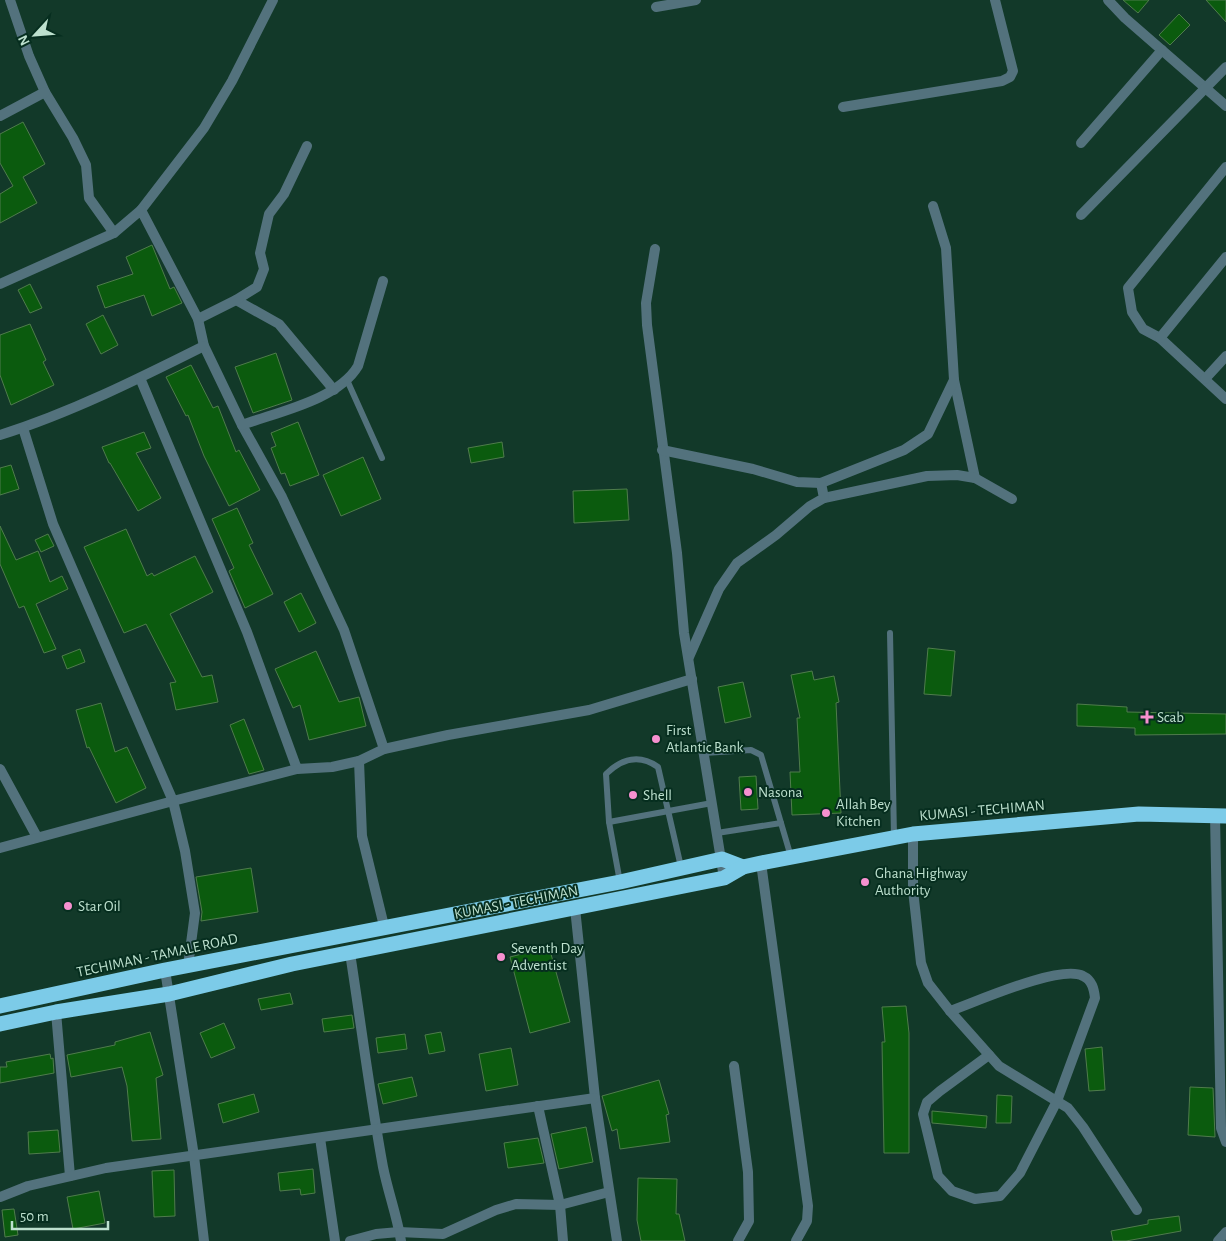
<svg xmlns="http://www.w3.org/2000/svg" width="1226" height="1241" font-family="'Alegreya Sans',sans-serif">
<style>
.building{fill:#0b5b0e;stroke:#4f7c4c}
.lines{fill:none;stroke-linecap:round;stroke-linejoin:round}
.lane{stroke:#53727d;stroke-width:6}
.street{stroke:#53727d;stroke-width:10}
.highway{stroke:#7ccbe8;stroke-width:15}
.poi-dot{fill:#f690cf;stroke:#062e1f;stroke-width:2}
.labels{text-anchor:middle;stroke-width:4;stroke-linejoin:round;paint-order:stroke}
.poi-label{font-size:15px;fill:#bde0ce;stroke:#062e1f;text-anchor:start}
.street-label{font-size:15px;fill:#bde0ce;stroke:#062e1f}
</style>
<rect width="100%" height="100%" fill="#123929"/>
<g class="building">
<polygon points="1123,0 1149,0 1138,13"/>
<polygon points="1206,0 1226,0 1226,22"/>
<polygon points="1179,14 1190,25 1170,45 1159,35"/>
<polygon points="23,122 45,164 23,177 37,203 0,223 0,194 13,186 0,163 0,134"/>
<polygon points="152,245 170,289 174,287 182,303 152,316 144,295 105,308 97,286 133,274 126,257"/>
<polygon points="30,284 42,308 30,313 18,290"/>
<polygon points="103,315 118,345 101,354 86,324"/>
<polygon points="30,324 46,360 43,362 54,385 11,405 0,375 0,335"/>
<polygon points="276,353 292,400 253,413 235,367"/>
<polygon points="191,365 213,408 218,406 236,452 239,450 260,490 229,506 204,456 188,415 186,416 166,377"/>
<polygon points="298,422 319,475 290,486 285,473 281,474 271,448 276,446 271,433"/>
<polygon points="144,432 151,448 136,453 161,498 138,511 110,463 109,463 102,447"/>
<polygon points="502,442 504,457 471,463 468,448"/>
<polygon points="363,457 381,499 341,516 323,475"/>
<polygon points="11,465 19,489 0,495 0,468"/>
<polygon points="627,489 629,520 574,523 573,491"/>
<polygon points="237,508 253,543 249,545 273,594 245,608 229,571 234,568 212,519"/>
<polygon points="0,526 16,560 38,551 50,582 62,576 68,589 36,604 56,649 44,653 24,606 19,608 0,564"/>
<polygon points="126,529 147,576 152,573 154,576 195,556 213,592 170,614 202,677 212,675 218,702 176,710 170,683 176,682 146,624 124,633 84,547"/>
<polygon points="48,534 54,546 41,552 35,540"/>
<polygon points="301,593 316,623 299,632 284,602"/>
<polygon points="928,648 955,651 951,696 924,694"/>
<polygon points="80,649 85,662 67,669 62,656"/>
<polygon points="316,651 339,702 359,697 366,726 309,740 300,705 293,708 275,669"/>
<polygon points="812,671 814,680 834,676 839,702 836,703 841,813 792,815 790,772 800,772 797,718 800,718 791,675"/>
<polygon points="743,682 751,717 725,723 718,687"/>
<polygon points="101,703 115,752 127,747 146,788 116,803 89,747 87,748 76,710"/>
<polygon points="1077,704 1127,707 1127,712 1226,714 1226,734 1135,735 1135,728 1077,726"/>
<polygon points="244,719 264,770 249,774 230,725"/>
<polygon points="756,776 758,809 741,810 739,777"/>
<polygon points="251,868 258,912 201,921 202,912 196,877"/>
<polygon points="549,947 570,1022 530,1033 510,957"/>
<polygon points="290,993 293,1004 261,1010 258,999"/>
<polygon points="906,1006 909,1033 909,1153 884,1153 882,1042 885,1042 882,1007"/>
<polygon points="352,1015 354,1028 324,1032 322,1019"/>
<polygon points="224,1023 235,1048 211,1058 200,1033"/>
<polygon points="150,1032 163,1075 156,1078 161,1139 132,1141 127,1086 122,1067 71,1077 67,1055 115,1045 115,1042"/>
<polygon points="441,1032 445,1051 429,1054 425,1035"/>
<polygon points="405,1034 407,1049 378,1053 376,1038"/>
<polygon points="1102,1047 1105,1090 1089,1091 1085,1049"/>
<polygon points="511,1048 518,1085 486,1091 479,1054"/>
<polygon points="50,1054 51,1059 53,1058 54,1073 0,1083 0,1067 7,1067 6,1062"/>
<polygon points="412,1077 417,1096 383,1104 378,1084"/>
<polygon points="659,1080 669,1114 666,1115 670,1142 620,1149 617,1129 612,1131 602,1096"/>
<polygon points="1190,1087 1213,1088 1215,1137 1188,1135"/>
<polygon points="254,1094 259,1112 223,1123 218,1104"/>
<polygon points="997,1095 1012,1096 1011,1123 996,1123"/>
<polygon points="932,1111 987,1116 986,1128 932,1123"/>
<polygon points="586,1127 593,1162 559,1169 551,1134"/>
<polygon points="58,1130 60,1152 29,1154 28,1132"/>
<polygon points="538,1138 544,1163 508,1168 504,1143"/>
<polygon points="313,1169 315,1193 301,1195 300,1189 280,1191 278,1173"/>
<polygon points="174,1170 175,1216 154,1217 152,1171"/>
<polygon points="638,1178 677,1179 676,1214 679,1214 685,1241 641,1241 637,1220"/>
<polygon points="99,1191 105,1223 73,1229 67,1197"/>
<polygon points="14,1209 18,1235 5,1237 2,1210"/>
<polygon points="1179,1216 1181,1231 1126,1241 1113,1241 1111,1231 1148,1224 1148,1220"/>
</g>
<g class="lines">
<g class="lane">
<polyline points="347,380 382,458"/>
<polyline points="890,633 894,836"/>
<polyline points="704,753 751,750 761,755 791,857"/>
<polyline points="609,822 712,803"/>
<polyline points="717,833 781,823"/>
<path d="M620,882L609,822L606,774C622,758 640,754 658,767L681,867"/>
</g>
<g class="street">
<polyline points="10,0 29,56 45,92 73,138 86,165 89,198 114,233"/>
<polyline points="1108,0 1125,18 1226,106"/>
<polyline points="656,7 696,0"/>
<polyline points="843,107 1002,81 1010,77 1013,71 995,0"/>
<polyline points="0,116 45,92"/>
<polyline points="1081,143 1162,50"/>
<polyline points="1226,167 1128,288 1132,312 1143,329 1160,338 1226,399"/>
<polyline points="141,210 204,128 232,81 273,0"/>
<polyline points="1081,215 1226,67"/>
<polyline points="655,249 646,303 647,325 677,553 684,633 724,878"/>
<path d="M0,284L114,233L141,210L198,319L204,346C138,379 70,413 0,435"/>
<polyline points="236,300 279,324 334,390"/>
<polyline points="198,319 236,300 257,287 264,269 260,253 269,214 284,194 307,146"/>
<polyline points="1160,338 1226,257"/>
<polyline points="204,346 242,425 282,497 344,630 384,749"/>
<polyline points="140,378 247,632 297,769 332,767 359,761 384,749 448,735 589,710 692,679"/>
<polyline points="1205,379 1226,356"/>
<polyline points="954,380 975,478"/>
<path d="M242,425C277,412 338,400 358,366L383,281"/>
<polyline points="23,428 53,524 173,801 297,769"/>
<polyline points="662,450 753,469 797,482 821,483 904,450 928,434 954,380 946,248 933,206"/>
<polyline points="824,498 927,476 957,475 975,478 1012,499"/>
<polyline points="689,657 719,589 737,563 776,535 810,506 824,498 821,483"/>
<polyline points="359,761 362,836 384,926"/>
<polyline points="0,769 37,837"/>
<polyline points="1215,815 1221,1128 1226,1142"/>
<polyline points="913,834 913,890 921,963 928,983 950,1011 999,1066 1068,1108 1083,1127 1137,1210"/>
<polyline points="0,848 173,801 185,851 195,913 188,966"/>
<polyline points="761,863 808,1206 807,1221 796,1241"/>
<polyline points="575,908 595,1098 617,1241"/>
<path d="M350,953C361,1024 370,1096 383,1167C388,1192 397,1216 401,1241"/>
<polyline points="165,970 194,1156 204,1241"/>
<path d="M950,1011C976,1002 1060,964 1083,976C1092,980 1094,989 1095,998L1057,1101L1020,1173L1000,1196L975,1199L952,1191L938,1176L923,1114L927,1102L940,1091L989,1055"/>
<polyline points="56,1012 70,1176"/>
<polyline points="734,1066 748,1172 749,1221 738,1241"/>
<polyline points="538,1106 560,1205 563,1241"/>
<polyline points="320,1138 335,1241"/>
<polyline points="0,1197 28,1186 106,1168 595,1098"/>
<polyline points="350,1241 376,1234 399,1232 443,1234 496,1210 516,1204 560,1205 609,1192"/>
<polyline points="1218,1241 1226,1232"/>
</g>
<g class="highway">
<polyline points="0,1006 165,970 620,882 722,859 743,867"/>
<polyline points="0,1024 56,1012 169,994 292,964 724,878 743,867 761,863 913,834 1139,814 1226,816"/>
</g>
</g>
<g class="poi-dot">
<path d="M1144.5 709.5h5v5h5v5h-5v5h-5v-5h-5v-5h5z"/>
<circle cx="656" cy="739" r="5"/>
<circle cx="748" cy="792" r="5"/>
<circle cx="633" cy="795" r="5"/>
<circle cx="826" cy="813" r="5"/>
<circle cx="865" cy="882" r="5"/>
<circle cx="68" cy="906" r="5"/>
<circle cx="501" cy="957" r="5"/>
</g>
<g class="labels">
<g class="poi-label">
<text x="1157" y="722">Scab</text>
<text x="666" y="735">First<tspan x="666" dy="17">Atlantic Bank</tspan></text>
<text x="758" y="797">Nasona</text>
<text x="643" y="800">Shell</text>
<text x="836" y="809">Allah Bey<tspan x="836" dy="17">Kitchen</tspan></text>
<text x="875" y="878">Ghana Highway<tspan x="875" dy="17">Authority</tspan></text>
<text x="78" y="911">Star Oil</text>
<text x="511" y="953">Seventh Day<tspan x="511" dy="17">Adventist</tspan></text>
</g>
<g class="street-label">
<text transform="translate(982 810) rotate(-5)" y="5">KUMASI - TECHIMAN</text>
<text transform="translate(516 902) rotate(-11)" y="5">KUMASI - TECHIMAN</text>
<text transform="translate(157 955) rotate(-12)" y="5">TECHIMAN - TAMALE ROAD</text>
</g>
</g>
<g transform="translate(35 35) rotate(244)" stroke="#062e1f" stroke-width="4" paint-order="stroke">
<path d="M0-4L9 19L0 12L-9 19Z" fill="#bde0ce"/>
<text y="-8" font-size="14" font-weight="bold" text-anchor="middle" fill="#bde0ce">N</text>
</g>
<path d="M12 1221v8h96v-8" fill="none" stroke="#bde0ce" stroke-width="2.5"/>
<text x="20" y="1221" font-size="15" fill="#bde0ce" stroke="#062e1f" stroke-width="4" paint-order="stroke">50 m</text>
</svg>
